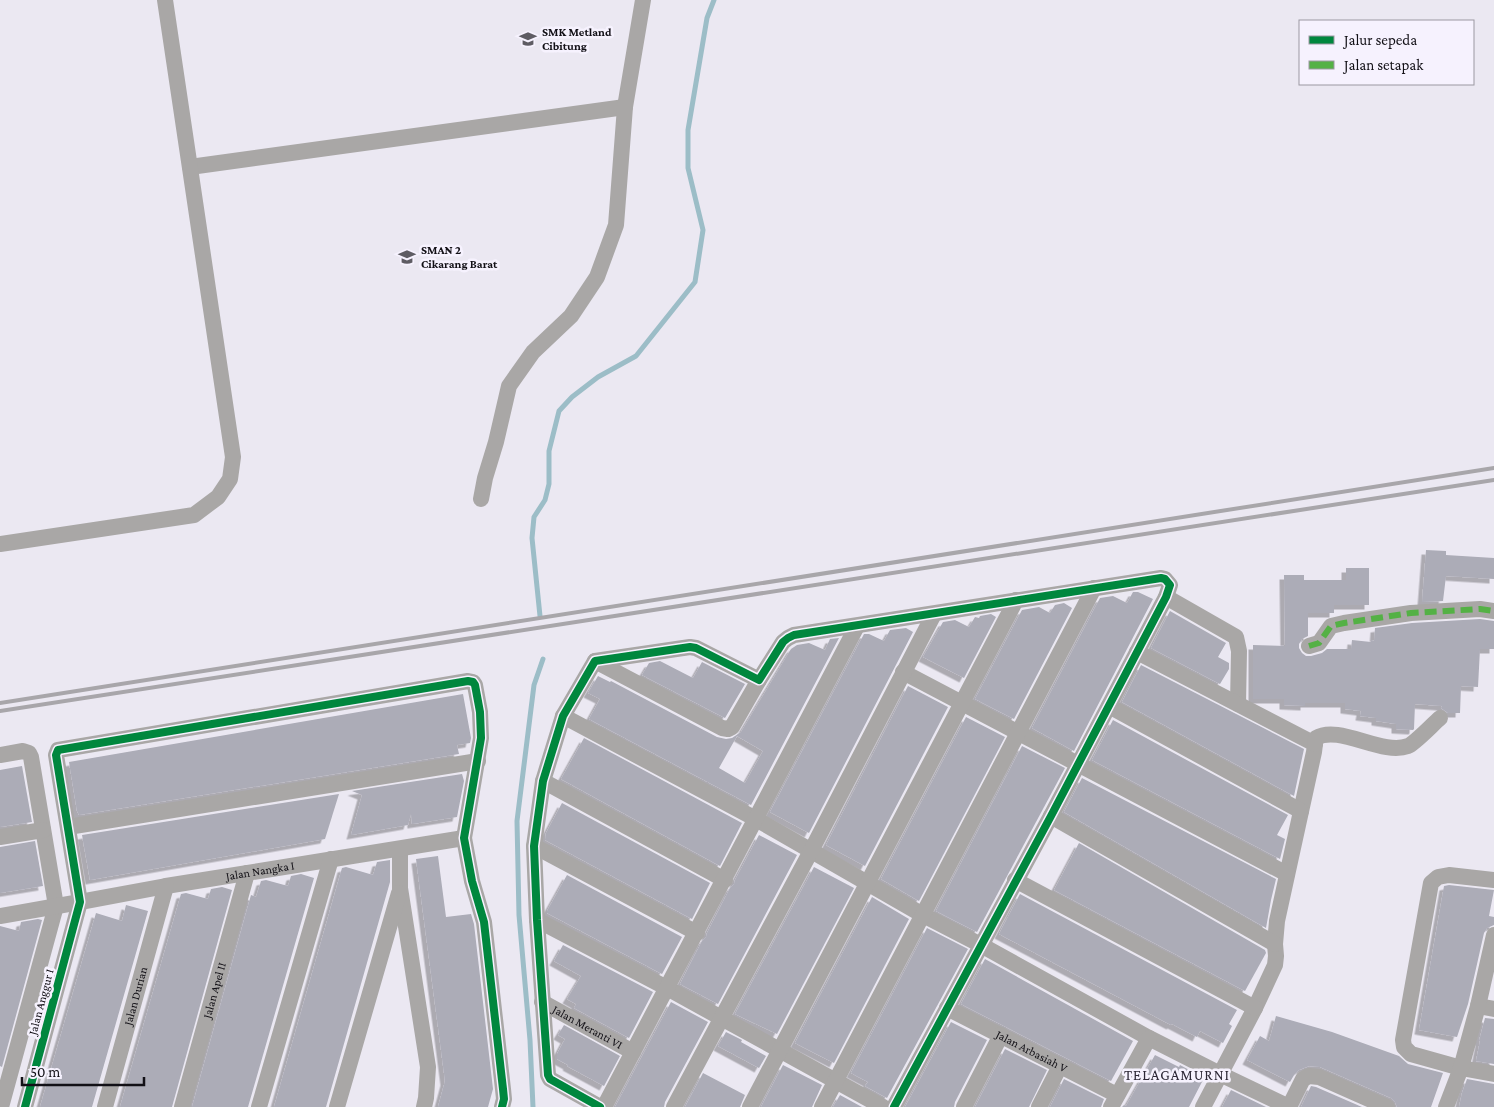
<svg xmlns="http://www.w3.org/2000/svg" width="1494" height="1107" font-family="'Crimson Pro',serif">
<style>
.lines{fill:none;stroke-linecap:round;stroke-linejoin:round}
.stream{stroke:#9cbdc7;stroke-width:5}
.building{fill:#acacb7;fill-rule:evenodd;filter:url(#shadow)}
.street{stroke:#a9a7a6;stroke-width:16}
.rail{stroke:#a8a6aa;stroke-width:4}
.quiet{stroke:#54b145;stroke-width:6;stroke-dasharray:12 6;stroke-linecap:butt}
.cycleway-casing{stroke:#f6f2fe;stroke-width:11}
.cycleway{stroke:#00873e;stroke-width:8}
.labels{text-anchor:middle;stroke-width:5;stroke-linejoin:round;paint-order:stroke}
.poi-label{font-size:12px;font-weight:bold;fill:#121016;stroke:#f6f2fe;text-anchor:start}
.street-label{font-size:12px;fill:#121016;stroke:#f6f2fe}
.quarter-label{font-size:15px;letter-spacing:1px;fill:#2d2836;stroke:#f6f2fe}
</style>
<defs>
<filter id="shadow"><feDropShadow dx="-4.5" dy="4.5" stdDeviation="0" flood-color="#0004"/></filter>
</defs>
<rect width="100%" height="100%" fill="#ebe8f2"/>
<g class="lines">
<g class="stream">
<polyline points="540,616 532,538 534,517 545,500 549,484 549,451 559,411 572,397 598,377 636,356 695,282 703,230 688,168 688,130 707,18 714,0"/>
<polyline points="533,1107 530,1040 519,915 517,821 534,685 543,659"/>
</g>
</g>
<g class="building">
<polygon points="1426,550 1446,551 1446,555 1494,558 1494,579 1446,576 1443,601 1422,602"/>
<polygon points="1346,568 1369,568 1369,605 1334,605 1334,613 1308,613 1308,636 1302,639 1299,644 1299,648 1302,653 1306,656 1311,656 1322,653 1327,649 1351,649 1352,640 1371,642 1371,640 1374,641 1375,628 1412,623 1480,619 1494,621 1494,649 1480,649 1478,687 1461,686 1460,713 1448,713 1441,708 1442,706 1415,704 1414,729 1413,730 1396,729 1396,724 1376,721 1376,718 1360,716 1361,711 1345,709 1345,703 1305,703 1305,706 1284,705 1284,699 1253,699 1253,645 1285,646 1284,575 1304,575 1304,580 1346,580"/>
<polygon points="1133,592 1138,592 1153,599 1074,751 1032,728 1100,598 1113,596 1127,603"/>
<polygon points="1064,603 1072,608 1014,719 975,699 1022,610 1039,607 1050,613 1055,605"/>
<polygon points="1170,611 1226,643 1218,657 1229,663 1229,669 1220,684 1151,648"/>
<polygon points="991,614 996,617 964,678 923,657 943,622 955,620 969,627 975,617 979,618 980,616"/>
<polygon points="906,628 913,632 809,833 770,812 864,634 869,634 884,641 890,630"/>
<path d="M839,638L751,805L589,719L600,699L588,693L598,676L610,682L611,681L717,737L726,739L732,738L741,732L791,649L797,645L809,643L825,650L830,639ZM737,736L763,751L745,783L719,768Z"/>
<polygon points="660,661 693,678 702,662 745,684 725,718 642,675 649,663"/>
<polygon points="1141,665 1304,749 1294,796 1122,702"/>
<polygon points="908,686 948,707 865,866 826,845"/>
<polygon points="463,694 471,738 470,743 457,745 459,754 79,815 77,811 69,762"/>
<polygon points="966,717 1005,737 919,901 881,879"/>
<polygon points="1113,720 1288,815 1277,835 1285,839 1280,859 1092,760"/>
<polygon points="584,738 742,823 720,866 561,779"/>
<polygon points="1022,746 1065,768 977,932 936,911"/>
<polygon points="22,766 32,822 0,827 0,770"/>
<polygon points="462,774 464,781 457,817 412,824 411,814 408,825 351,835 362,795 352,791"/>
<polygon points="1082,778 1276,879 1271,900 1266,928 1064,812"/>
<polygon points="339,794 325,839 90,880 82,835"/>
<polygon points="562,803 710,883 692,919 545,840 546,833"/>
<polygon points="759,835 797,855 718,1004 680,984 702,941 706,937 707,933 730,888 734,884 735,880"/>
<polygon points="35,841 43,886 0,893 0,847"/>
<polygon points="1079,843 1265,950 1266,953 1245,991 1054,890"/>
<polygon points="438,856 446,917 471,914 474,924 493,1089 488,1107 438,1107 445,1081 416,859"/>
<polygon points="390,860 390,882 326,1107 274,1107 342,868 346,867 373,875 377,862"/>
<polygon points="814,867 854,888 777,1034 735,1014"/>
<polygon points="301,874 314,878 248,1107 192,1107 251,895 256,897 261,881 266,880 288,886 291,876"/>
<polygon points="567,875 682,937 662,974 547,913 547,911"/>
<polygon points="1449,885 1494,890 1489,916 1494,917 1494,925 1487,928 1484,933 1468,1004 1457,1037 1419,1030 1444,886"/>
<polygon points="222,887 232,890 172,1107 120,1107 181,894 186,893 208,899 211,889"/>
<polygon points="1020,894 1237,1010 1229,1024 1232,1026 1223,1043 1200,1031 1197,1037 1172,1024 1171,1025 999,934"/>
<polygon points="872,897 909,919 834,1063 795,1043"/>
<polygon points="126,905 148,911 92,1107 40,1107 96,913 122,921"/>
<polygon points="38,919 42,920 2,1067 0,1066 0,926 19,931 21,922"/>
<polygon points="927,928 968,949 887,1098 865,1086 868,1082 851,1073"/>
<polygon points="563,945 653,992 629,1038 574,1008 576,1004 567,999 581,976 554,961"/>
<polygon points="985,959 1133,1041 1111,1081 961,1004"/>
<polygon points="671,1002 708,1022 665,1102 664,1107 615,1107"/>
<polygon points="1276,1016 1332,1032 1399,1056 1408,1064 1443,1073 1431,1107 1397,1107 1395,1102 1391,1098 1320,1067 1309,1066 1299,1070 1294,1075 1290,1082 1247,1060 1260,1036 1269,1041"/>
<polygon points="1485,1018 1494,1019 1494,1064 1476,1061 1480,1041 1479,1041"/>
<polygon points="951,1022 987,1040 955,1102 954,1107 905,1107"/>
<polygon points="564,1025 620,1056 604,1086 567,1066 568,1065 557,1059 557,1054 565,1039 558,1035"/>
<polygon points="726,1032 742,1040 741,1042 766,1056 759,1068 718,1046"/>
<polygon points="1005,1049 1047,1070 1029,1107 975,1107"/>
<polygon points="1155,1055 1179,1067 1180,1065 1204,1078 1189,1107 1122,1107 1124,1105 1126,1106"/>
<polygon points="783,1065 822,1085 812,1107 761,1107"/>
<polygon points="703,1073 745,1095 740,1107 685,1107"/>
<polygon points="1064,1079 1104,1099 1101,1107 1050,1107"/>
<polygon points="1467,1079 1494,1084 1494,1107 1459,1107 1462,1093"/>
<polygon points="1311,1086 1316,1087 1362,1107 1301,1107"/>
<polygon points="1231,1090 1266,1107 1222,1107"/>
<polygon points="840,1095 862,1107 833,1107"/>
</g>
<g class="lines">
<g class="street">
<polyline points="190,167 625,107"/>
<polyline points="481,499 485,478 496,442 509,386 533,352 571,316 597,277 616,225 625,107 643,0"/>
<polyline points="0,544 194,515 218,497 230,479 233,457 165,0"/>
<polyline points="1166,597 1236,637 1239,651 1238,704"/>
<polyline points="1309,646 1319,643 1331,626 1344,623 1411,613 1480,609 1494,611"/>
<polyline points="1137,652 1315,744 1314,752 1277,921 1275,944 1276,956 1275,965 1255,1008 1203,1107"/>
<polyline points="595,661 722,728 728,729 732,727 759,680"/>
<polyline points="903,672 1287,874"/>
<polyline points="1109,706 1301,811"/>
<polyline points="563,716 756,819 923,915 981,945 1149,1038 1220,1074 1289,1107"/>
<path d="M1315,744L1316,738C1339,724 1382,756 1408,746C1415,743 1433,724 1440,718"/>
<polyline points="0,755 23,751 29,753 31,757 56,906 1,1107"/>
<polyline points="543,781 725,880"/>
<polyline points="1051,816 1275,944"/>
<polyline points="68,827 478,761"/>
<polyline points="0,837 43,830"/>
<polyline points="534,846 697,933"/>
<polyline points="400,849 400,888 428,1067 426,1098 424,1107"/>
<polyline points="1015,880 1255,1008"/>
<polyline points="1494,880 1449,875 1438,877 1431,883 1403,1040 1404,1047 1411,1054 1461,1068 1494,1074"/>
<path id="s1" d="M0,916L80,902L166,886L464,838"/>
<polyline points="537,920 667,988 883,1107"/>
<path id="s2" d="M542,1002L633,1052"/>
<polyline points="1478,1006 1494,1009"/>
<path id="s3" d="M947,1008L1117,1095"/>
<polyline points="25,1107 80,902 56,755 58,750 468,681 473,682 475,685 480,712 481,738 464,838 472,881 484,922 503,1089 504,1099 502,1107"/>
<path id="s4" d="M105,1107L166,886"/>
<path id="s5" d="M182,1107L247,873"/>
<polyline points="259,1107 331,859"/>
<polyline points="337,1107 399,893"/>
<polyline points="600,1107 550,1079 548,1075 537,920 534,846 543,781 563,716 595,661 690,647 696,648 759,680 783,642 788,638 794,635 1161,578 1165,579 1170,585 1166,597 1051,816 894,1107"/>
<polyline points="604,1107 857,626"/>
<polyline points="674,1107 811,851 934,614"/>
<polyline points="750,1107 1016,600"/>
<polyline points="822,1107 1094,588"/>
<polyline points="964,1107 1001,1035"/>
<polyline points="1039,1107 1060,1066"/>
<polyline points="1111,1107 1149,1038"/>
<polyline points="1289,1107 1303,1079 1309,1076 1319,1077 1387,1107"/>
<polyline points="1446,1107 1461,1068 1478,1006 1494,935"/>
</g>
<g class="rail">
<polyline points="0,703 1494,468"/>
<polyline points="0,711 1494,480"/>
</g>
<polyline class="quiet" points="1309,646 1319,643 1331,626 1344,623 1411,613 1480,609 1494,611"/>
<g class="cycleway-casing">
<g id="cycleway">
<polyline points="25,1107 80,902 56,755 58,750 468,681 473,682 475,685 480,712 481,738 464,838 472,881 484,922 503,1089 504,1099 502,1107"/>
<polyline points="600,1107 550,1079 548,1075 537,920 534,846 543,781 563,716 595,661 690,647 696,648 759,680 783,642 788,638 794,635 1161,578 1165,579 1170,585 1166,597 1051,816 894,1107"/>
</g>
</g>
<use href="#cycleway" class="cycleway"/>
</g>
<defs>
<g id="school-bare" transform="scale(1.35)"><path d="M0-5L7-2L0 1L-7-2ZM-4 1L0 2.5L4 1V4Q0 6-4 4Z" fill="#5e5c63" stroke="#f6f2fe" stroke-width="2.5" paint-order="stroke"/></g>
</defs>
<g fill-rule="evenodd">
<use href="#school-bare" x="528" y="39"/>
<use href="#school-bare" x="407" y="257"/>
</g>
<g class="labels">
<g class="poi-label">
<text x="542" y="36">SMK Metland<tspan x="542" dy="14">Cibitung</tspan></text>
<text x="421" y="254">SMAN 2<tspan x="421" dy="14">Cikarang Barat</tspan></text>
</g>
<g class="street-label">
<text dy="4" stroke="none"><textPath href="#s1" startOffset="264">Jalan Nangka I</textPath></text>
<text dy="4" stroke="none"><textPath href="#s5" startOffset="121">Jalan Apel II</textPath></text>
<text dy="4" stroke="none"><textPath href="#s4" startOffset="115">Jalan Durian</textPath></text>
<text transform="translate(41 1002) rotate(-75)" y="4">Jalan Anggur I</text>
<text dy="4" stroke="none"><textPath href="#s2" startOffset="52">Jalan Meranti VI</textPath></text>
<text dy="4" stroke="none"><textPath href="#s3" startOffset="95">Jalan Arbasiah V</textPath></text>
</g>
<g class="quarter-label">
<text x="1177" y="1080">TELAGAMURNI</text>
</g>
</g>
<rect x="1299" y="20" width="175" height="65" fill="#f6f2fe" stroke="#9b98a1"/>
<rect x="1309" y="36" width="25" height="8" fill="#00873e" stroke="#9b98a1"/>
<text x="1344" y="45" font-size="15" fill="#121016">Jalur sepeda</text>
<rect x="1309" y="61" width="25" height="8" fill="#54b145" stroke="#9b98a1"/>
<text x="1344" y="70" font-size="15" fill="#121016">Jalan setapak</text>
<path d="M22 1077v8h122v-8" fill="none" stroke="#121016" stroke-width="2.5"/>
<text x="30" y="1077" font-size="15" fill="#121016" stroke="#f6f2fe" stroke-width="4" paint-order="stroke">50 m</text>
</svg>
